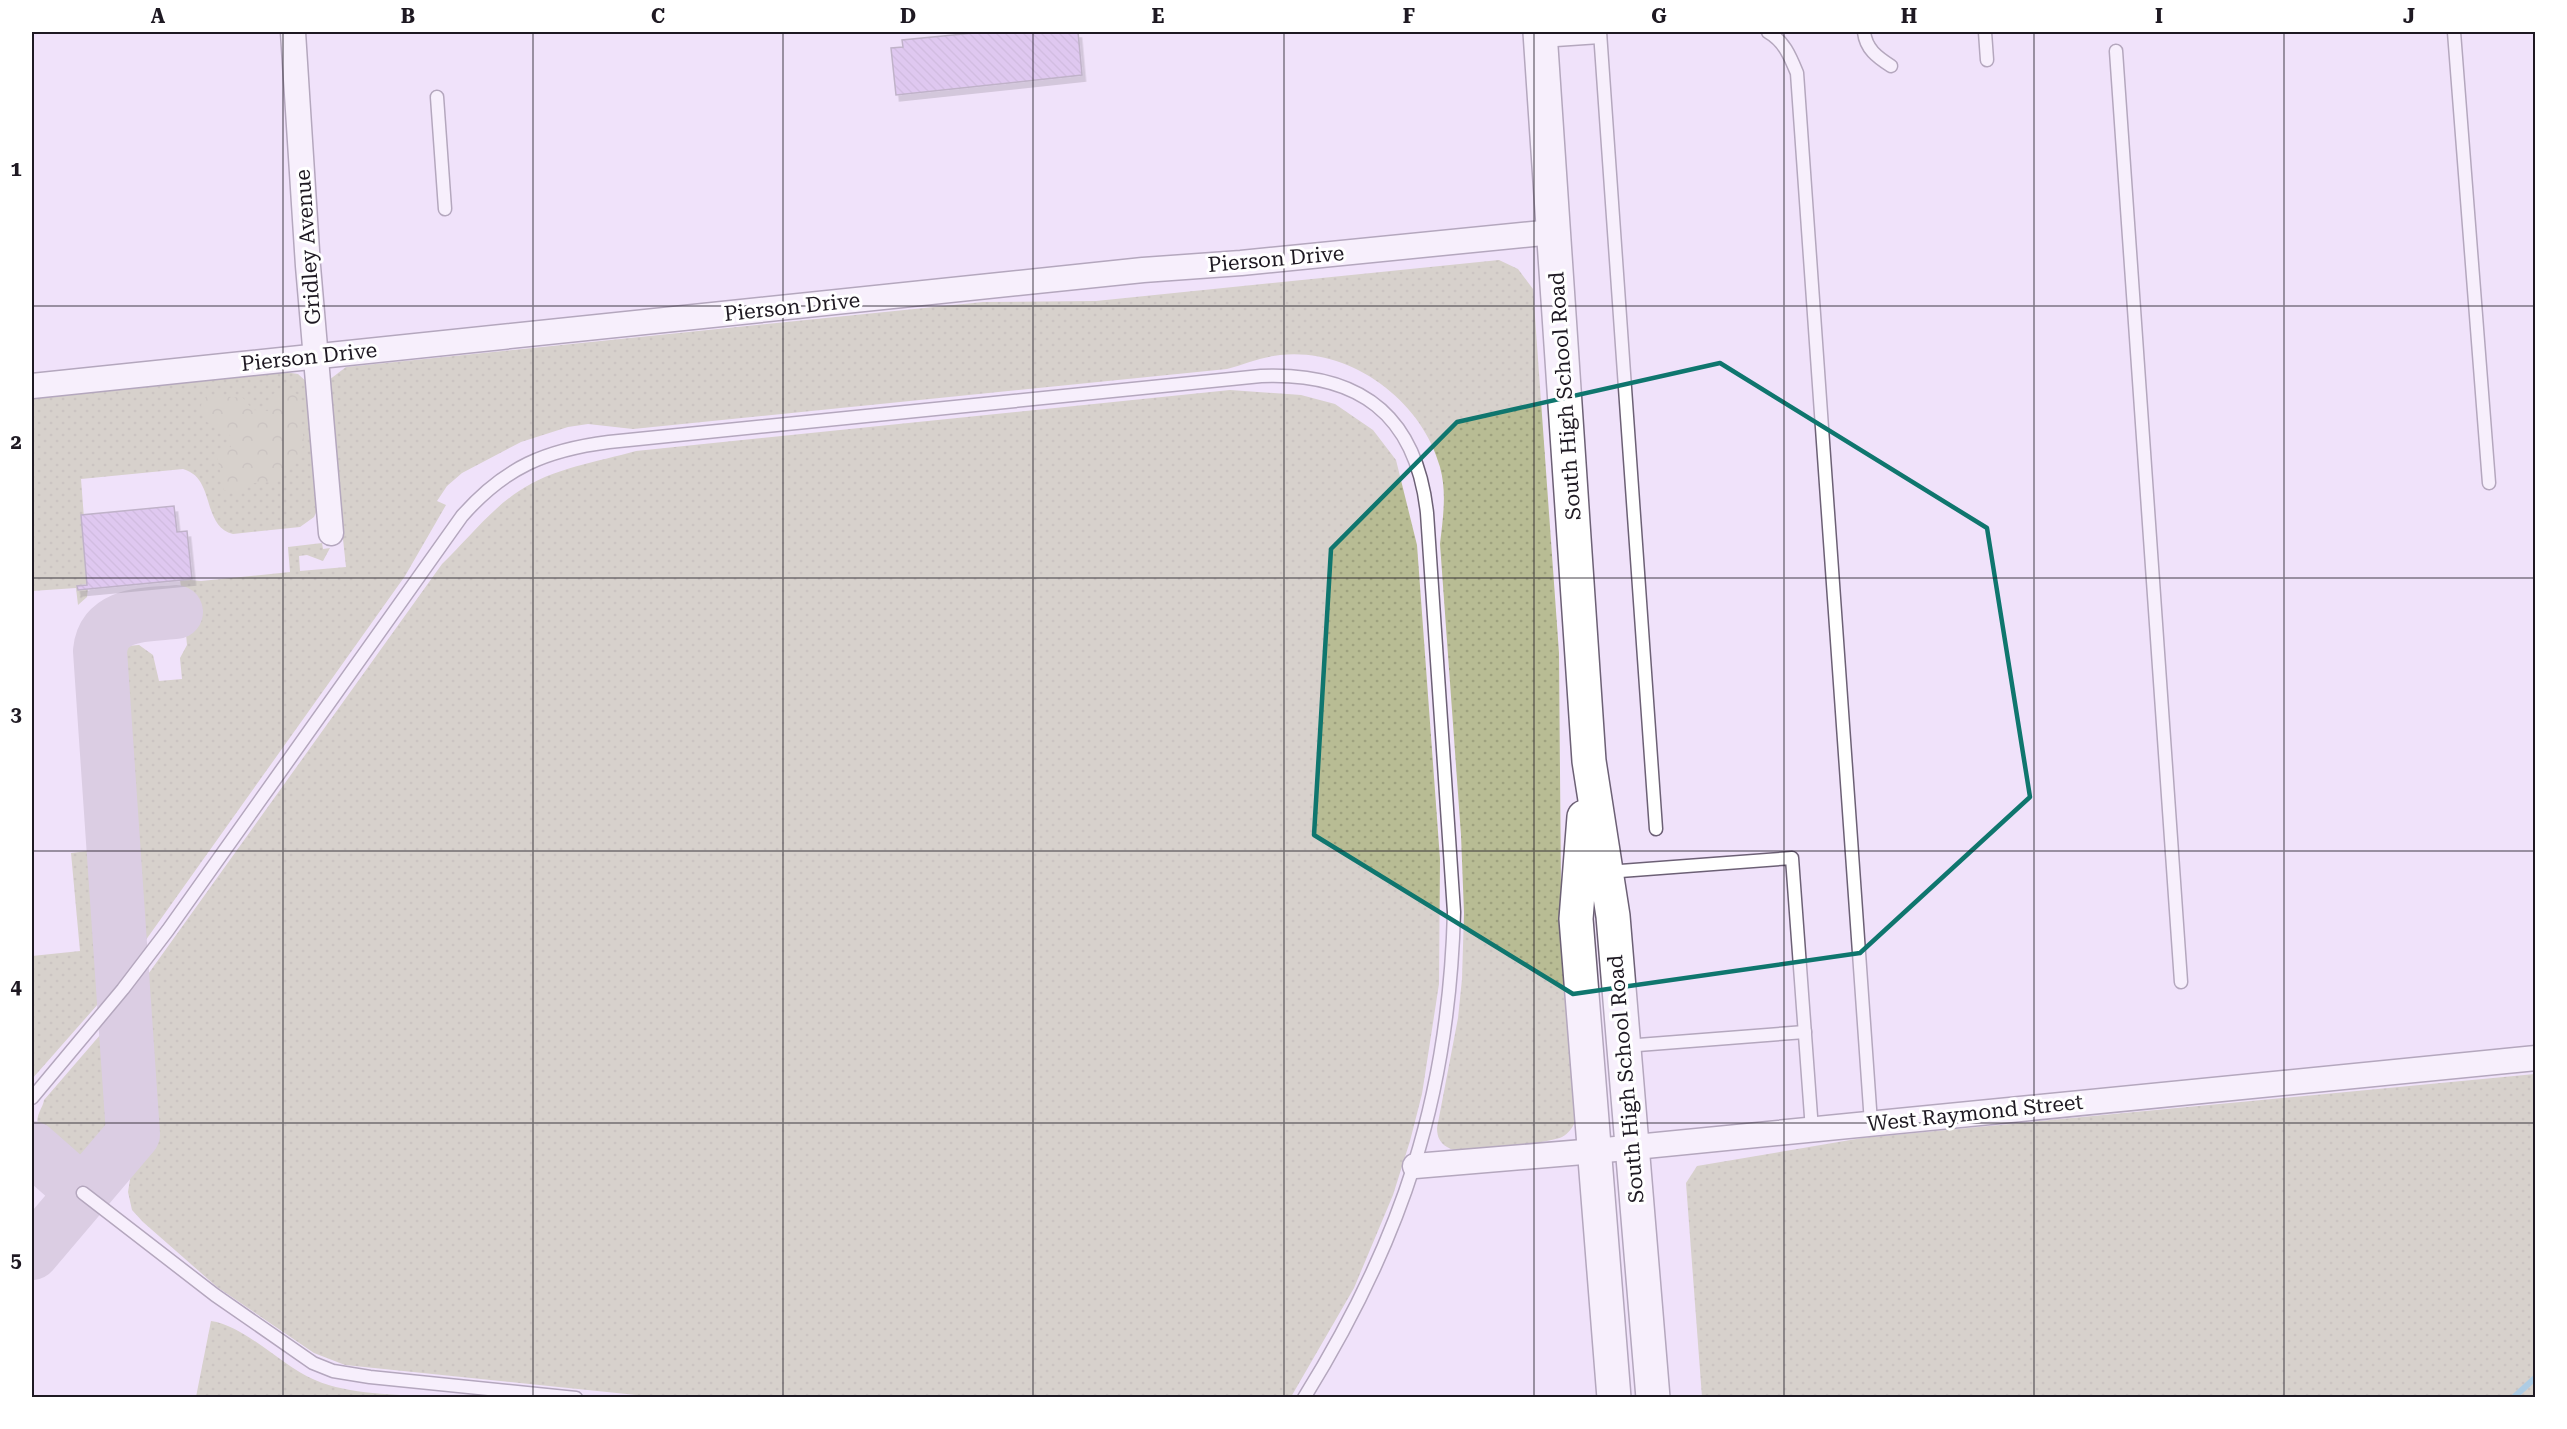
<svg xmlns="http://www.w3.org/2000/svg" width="2567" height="1429" font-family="'Roboto Serif',serif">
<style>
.grass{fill:url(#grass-dots)}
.forest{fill:url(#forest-crowns)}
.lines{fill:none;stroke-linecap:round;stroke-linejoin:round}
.stream{stroke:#5bb2cb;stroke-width:6}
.taxiway{stroke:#c0b4c8;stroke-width:54}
.building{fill:url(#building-back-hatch);stroke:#85798e;stroke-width:1.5;filter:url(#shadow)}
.lane-casing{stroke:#6c6075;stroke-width:15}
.street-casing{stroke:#6c6075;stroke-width:27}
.secondary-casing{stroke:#6c6075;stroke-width:36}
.lane{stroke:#fff;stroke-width:12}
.street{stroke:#fff;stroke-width:24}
.secondary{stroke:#fff;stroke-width:33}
.marked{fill:none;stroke:#0f766e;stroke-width:4.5;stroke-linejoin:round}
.grid{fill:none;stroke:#1e1922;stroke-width:1.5;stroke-opacity:0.55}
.labels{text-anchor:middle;stroke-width:6;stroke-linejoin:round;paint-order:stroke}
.street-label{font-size:21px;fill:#1e1922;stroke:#fff}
.neatline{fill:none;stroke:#1e1922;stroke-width:2}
.grid-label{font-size:20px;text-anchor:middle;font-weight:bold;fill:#1e1922}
</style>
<defs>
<pattern id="grass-dots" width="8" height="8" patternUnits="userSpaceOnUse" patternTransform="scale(1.5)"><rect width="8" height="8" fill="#b8bc94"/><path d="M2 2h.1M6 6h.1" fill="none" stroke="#9ea17f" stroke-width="1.8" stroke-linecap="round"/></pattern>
<pattern id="forest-crowns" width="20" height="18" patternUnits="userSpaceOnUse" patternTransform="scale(1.5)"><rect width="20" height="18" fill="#b8bc94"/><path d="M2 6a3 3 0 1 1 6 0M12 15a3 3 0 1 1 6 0" fill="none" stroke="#9ea17f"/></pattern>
<pattern id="building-back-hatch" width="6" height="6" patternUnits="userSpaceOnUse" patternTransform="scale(1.5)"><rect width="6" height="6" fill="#cba9e5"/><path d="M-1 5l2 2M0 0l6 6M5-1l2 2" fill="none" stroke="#ae91c4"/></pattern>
<filter id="shadow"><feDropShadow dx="3.5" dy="6" stdDeviation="0" flood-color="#0004"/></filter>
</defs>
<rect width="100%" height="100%" fill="#f0e2fa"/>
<g class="grass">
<path d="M1499,260L1518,269L1533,289L1559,653L1561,890L1576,1120C1573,1127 1569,1133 1562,1137C1549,1143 1464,1153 1451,1149C1441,1145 1437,1138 1437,1128L1458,1018L1462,979L1464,913L1461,835L1440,544C1443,517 1447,493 1440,467C1422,400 1350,347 1280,355C1262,357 1245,364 1227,369L633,429L588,424L568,427L521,442L462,473L447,486L437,501L446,505L405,576L138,951L118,658L127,646L139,645L153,655L159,681L182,679L180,658L187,645L185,623L194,622L193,612H184L180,579L201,581L290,572L288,547L322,543L323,549L330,548L323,561L307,555L299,556L300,571L346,567L329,408V380L346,367L983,302L1096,301Z"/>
<path d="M285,372L298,374L308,383L321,502L314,517L300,527L233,534C201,526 216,478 183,469L81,479L89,584L79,585L80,588H88L87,597L78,605L76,588L32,591V398Z"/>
<path d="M1230,390L1301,395L1335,404L1373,430L1396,460L1417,545L1440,859L1439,984L1422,1094L1410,1141L1393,1195L1354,1288L1291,1397L665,1398L345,1365L314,1353L217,1287L143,1222L132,1210L128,1192L131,1173L146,1146L148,1136L150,1114L141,984L442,564C467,540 490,510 519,491C553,468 597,462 636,451Z"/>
<polygon points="88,851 96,855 106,995 32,1079 32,956 80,951 71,853"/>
<path d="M107,1027L114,1121C104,1168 48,1165 38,1126C35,1115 43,1108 44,1100Z"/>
<polygon points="2535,1074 2535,1397 1702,1397 1686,1183 1697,1166 1862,1138"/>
<path d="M211,1321C246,1326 281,1366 315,1380C350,1395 395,1394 433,1397H196Z"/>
</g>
<polygon class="forest" points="289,388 298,395 304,443 296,462 283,468 277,482 254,483 237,493 224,490 216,451 231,447 230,435 205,421 201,405 207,395 243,398 253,410 268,411 270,397 279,389"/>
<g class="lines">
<polyline class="stream" points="2513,1398 2536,1377"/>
<g class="taxiway">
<polyline points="32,1148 83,1193"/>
<path d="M32,1253L133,1134L100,651C104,612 146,615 176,612"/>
</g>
</g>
<g class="building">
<polygon points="984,32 1078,32 1082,75 896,95 891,48 903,47 902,40"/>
<polygon points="174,506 177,532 187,531 192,579 78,590 77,586 87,585 81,515"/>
</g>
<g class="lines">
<g class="lane-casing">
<g id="lane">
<polyline points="1600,32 1656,829"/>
<path d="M1768,32C1784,41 1790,56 1797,73L1871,1123"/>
<path d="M1864,32C1866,49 1877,57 1891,66"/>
<polyline points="1985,32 1987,60"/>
<polyline points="2454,32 2489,483"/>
<polyline points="1541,41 1600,37"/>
<polyline points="2116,51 2181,982"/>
<polyline points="437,97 445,209"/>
<polyline points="1607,872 1792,858 1812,1130"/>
<polyline points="1625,1046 1805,1032"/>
<path d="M32,1098L123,989L168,930L462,516C505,467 546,450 609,442L1261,376C1358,372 1416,413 1427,513L1454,912C1449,1098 1402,1240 1304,1398"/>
<polyline points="83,1193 215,1295 313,1363 333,1371 370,1377 576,1398"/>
</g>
</g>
<g class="street-casing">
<g id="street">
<polyline points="293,32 308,266 331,533"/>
<polyline points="32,386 1143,270 1241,263 1553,232"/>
<polyline points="1415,1166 1595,1151 2536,1058"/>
</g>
</g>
<g class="secondary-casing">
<g id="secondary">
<polyline points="1540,32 1589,761 1613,916 1653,1398"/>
<polyline points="1584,817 1576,919 1614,1398"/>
</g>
</g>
<use href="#lane" class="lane"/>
<use href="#street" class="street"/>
<use href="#secondary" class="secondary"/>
</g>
<path d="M0 0H2567V1429H0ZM1720,363L1987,528L2030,797L1860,953L1573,994L1314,835L1331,549L1457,422Z" fill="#f0e2fa" fill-opacity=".55" fill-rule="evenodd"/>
<path class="marked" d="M1720,363L1987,528L2030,797L1860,953L1573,994L1314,835L1331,549L1457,422Z"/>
<path class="grid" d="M283,32V1398M533,32V1398M783,32V1398M1033,32V1398M1284,32V1398M1534,32V1398M1784,32V1398M2034,32V1398M2284,32V1398M32,306H2536M32,578H2536M32,851H2536M32,1123H2536"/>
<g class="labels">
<g class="street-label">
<text transform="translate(308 247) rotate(-94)" y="7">Gridley Avenue</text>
<text transform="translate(1276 259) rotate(-5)" y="7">Pierson Drive</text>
<text transform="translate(792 307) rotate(-6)" y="7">Pierson Drive</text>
<text transform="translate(309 357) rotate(-6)" y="7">Pierson Drive</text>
<text transform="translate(1565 396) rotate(-94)" y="7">South High School Road</text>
<text transform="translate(1626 1079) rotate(-95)" y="7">South High School Road</text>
<text transform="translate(1975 1113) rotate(-6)" y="7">West Raymond Street</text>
</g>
</g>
<rect width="2567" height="1429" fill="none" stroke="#ffffff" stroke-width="66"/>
<rect x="33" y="33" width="2501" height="1363" class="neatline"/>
<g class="grid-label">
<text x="158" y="23">A</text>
<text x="408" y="23">B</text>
<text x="658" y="23">C</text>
<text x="908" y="23">D</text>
<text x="1158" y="23">E</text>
<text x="1409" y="23">F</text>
<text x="1659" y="23">G</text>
<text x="1909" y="23">H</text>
<text x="2159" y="23">I</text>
<text x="2409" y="23">J</text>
<text x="16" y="176">1</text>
<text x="16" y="449">2</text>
<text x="16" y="721">3</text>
<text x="16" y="994">4</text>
<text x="16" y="1267">5</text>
</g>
</svg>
